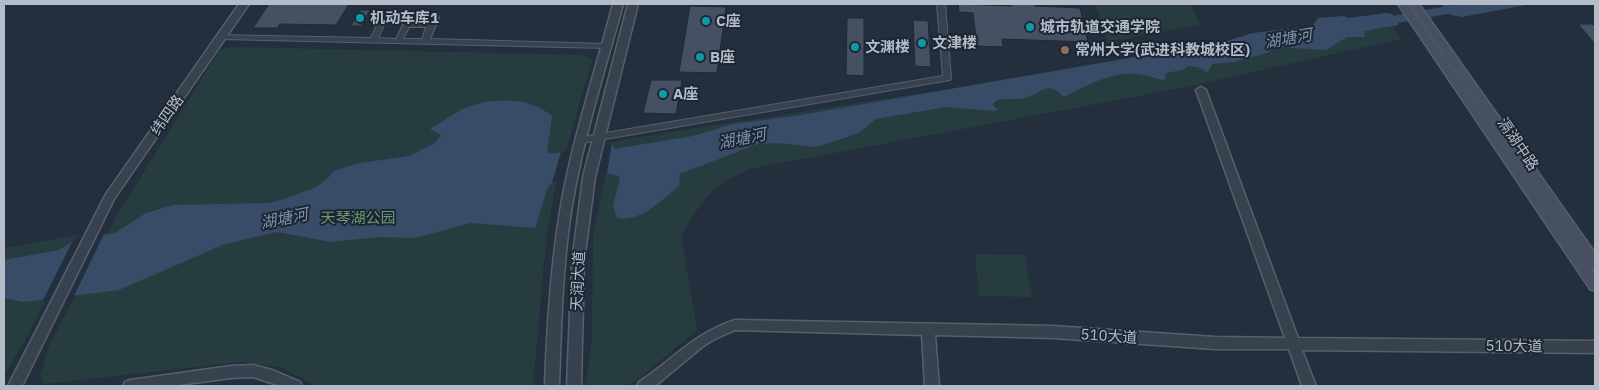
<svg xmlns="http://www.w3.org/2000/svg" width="1599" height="390" font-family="'IBM Plex Sans','Noto Sans SC',sans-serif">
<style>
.green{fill:#263c3f}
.water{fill:#394c67}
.pier{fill:#242f3e}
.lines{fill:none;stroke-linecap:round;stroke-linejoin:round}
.river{fill:#394c67;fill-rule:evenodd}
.building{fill:#455162;stroke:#1f2835}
.minor-casing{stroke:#565f6c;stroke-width:2}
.tertiary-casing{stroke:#565f6c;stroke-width:3}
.secondary-casing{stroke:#565f6c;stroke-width:3}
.minor{fill:#38414e;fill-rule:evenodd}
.tertiary{fill:#38414e;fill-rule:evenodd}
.secondary{fill:#465061;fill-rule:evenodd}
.culture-dot{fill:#0f9aa8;stroke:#1d2633;stroke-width:2}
.education-dot{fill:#8d6e63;stroke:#1d2633;stroke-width:2}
.labels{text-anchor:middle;stroke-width:4;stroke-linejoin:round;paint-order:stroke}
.poi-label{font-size:15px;font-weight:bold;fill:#b4bcc9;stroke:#1d2633;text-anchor:start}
.street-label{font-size:15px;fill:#b4bcc9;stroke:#1d2633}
.park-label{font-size:15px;fill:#6b9a76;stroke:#1d2633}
.water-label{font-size:16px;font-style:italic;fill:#7c92b1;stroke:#1d2633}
</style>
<rect width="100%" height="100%" fill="#242f3e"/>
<g class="green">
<polygon points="1095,4 1191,4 1200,25 1107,42"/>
<path d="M1384,13L1401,39L1181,88L749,169C709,188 703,199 681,236L697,330L642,376L626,386H588L586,381L592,338L593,236L612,143L620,140L961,87Z"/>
<polygon points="232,47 584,55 592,60 554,193 546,241 533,386 317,386 280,367 241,362 44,384 40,375 50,344 119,212 219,51"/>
<polygon points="77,235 24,343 4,375 4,248"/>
<polygon points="975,254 1025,255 1032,297 979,296"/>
</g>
<g class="water">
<polygon points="1441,4 1532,4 1462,17 1451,15"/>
<path d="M1386,13L1392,14L1399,25L1364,31L1365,37H1347L1326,50L1275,47L1267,53L1234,62L1212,64L1208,72L1197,67L1188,66C1180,73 1173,70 1165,74L1166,79L1161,80C1122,65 1099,80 1064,97C1045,79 1043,94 1025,98C1017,100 1006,98 997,100L993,104L994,107L999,109L994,111L946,107L876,119L860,132L839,140L815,147L776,143L758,144L680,174L679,186C662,200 640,223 617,218L613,206L620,177L607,173L552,183L548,187L535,228L471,223L415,238L379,237L331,242L277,232L225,244L119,290L24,302L4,298V260L59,250L76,239L115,233L146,213L173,205L269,203L285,199L316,187L328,178L333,171L360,163L409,156L435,143L441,135L430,129C441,123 452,114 463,109C490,97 529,96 552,116L547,152L551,154L612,143L614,149L693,136L733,124L801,115L1227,41L1253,33L1312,26L1318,18L1344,16L1349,18Z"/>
</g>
<g class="pier">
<polygon points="612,143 607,173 552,183 561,152"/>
<polygon points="105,232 73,298 42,302 74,238"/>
</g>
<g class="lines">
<polygon class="river" points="1460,4 1489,4 1482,8 1374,27 1367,23 1374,19"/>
</g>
<g class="building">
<polygon points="269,4 349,4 336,25 280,24 277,28 253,28"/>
<polygon points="958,4 1012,6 1012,4 1035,4 1035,6 1080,8 1088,42 1002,39 1003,47 977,46 973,13 959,12"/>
<polygon points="690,6 726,7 717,73 679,72"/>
<polygon points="360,10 370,10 361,26 351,26"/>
<polygon points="847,18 864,18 864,76 846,75"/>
<polygon points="913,20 928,21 931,67 915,66"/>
<polygon points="1578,24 1593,24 1595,27 1595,44"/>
<polygon points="651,80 682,80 676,114 643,113"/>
</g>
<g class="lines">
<g class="minor-casing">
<g id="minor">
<polygon points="937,4 945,4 951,78 950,80 582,143 578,140 582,137 943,76"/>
<path d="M382,14L438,16L439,18L430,39L607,44L611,46L607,48L221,39L217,37L221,35L371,38ZM387,18L402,19L403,25L396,39L378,38ZM410,19L430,20L429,23H410ZM409,27H426L422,39H403Z"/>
</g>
</g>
<g class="tertiary-casing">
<g id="tertiary">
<polygon points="239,4 249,4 114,199 22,386 8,386 106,194"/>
<path d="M613,4H623C603,77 579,151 569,226C562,279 561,333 559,386H545C547,324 551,261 562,200C574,134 596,69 613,4Z"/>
<polygon points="628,4 638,4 595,177 584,262 581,386 567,386 572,262 583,177"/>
<path d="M1201,87L1206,90L1298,338L1595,341V353L1302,350L1316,386H1302L1289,349H1215L1053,338L935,335L939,386H925L922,335L735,330L713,340L702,347L655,386H637L639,382C675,358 693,334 735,320L1053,326L1215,337L1285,338L1196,90Z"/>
<polygon points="253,365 272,370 300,382 302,386 281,386 253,377 231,378 171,386 123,386 125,382 130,380 231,366"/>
</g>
</g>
<g class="secondary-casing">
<g id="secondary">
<polygon points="1398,4 1408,4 1595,274 1595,291 1590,289"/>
<polygon points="1409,4 1419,4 1595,253 1595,268 1590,267"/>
</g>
</g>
<use href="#minor" class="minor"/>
<use href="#tertiary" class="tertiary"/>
<use href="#secondary" class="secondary"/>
</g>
<g class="culture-dot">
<circle cx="360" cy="18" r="5"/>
<circle cx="706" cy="21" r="5"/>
<circle cx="1030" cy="27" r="5"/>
<circle cx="922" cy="43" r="5"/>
<circle cx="855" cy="47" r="5"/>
<circle cx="700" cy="57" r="5"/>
<circle cx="663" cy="94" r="5"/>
</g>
<circle class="education-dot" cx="1065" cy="50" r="5"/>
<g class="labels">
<g class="poi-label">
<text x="370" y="23">机动车库1</text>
<text x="716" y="26">C座</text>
<text x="1040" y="32">城市轨道交通学院</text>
<text x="932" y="48">文津楼</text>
<text x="865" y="52">文渊楼</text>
<text x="1075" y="55">常州大学(武进科教城校区)</text>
<text x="710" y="62">B座</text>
<text x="673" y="99">A座</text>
</g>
<g class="street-label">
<text transform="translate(167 115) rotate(-55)" y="5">纬四路</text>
<text transform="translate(1518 144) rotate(56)" y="5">滆湖中路</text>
<text transform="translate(578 281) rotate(-87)" y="5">天润大道</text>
<text transform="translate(1109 336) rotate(4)" y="5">510大道</text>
<text transform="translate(1514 346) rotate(1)" y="5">510大道</text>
</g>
<g class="park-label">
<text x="358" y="223">天琴湖公园</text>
</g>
<g class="water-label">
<text transform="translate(1288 38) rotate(-10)" y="6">湖塘河</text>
<text transform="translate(742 138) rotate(-11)" y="6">湖塘河</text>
<text transform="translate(284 218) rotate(-11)" y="6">湖塘河</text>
</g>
</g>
<rect width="1599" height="390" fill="none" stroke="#b4bcc9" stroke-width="10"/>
</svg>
